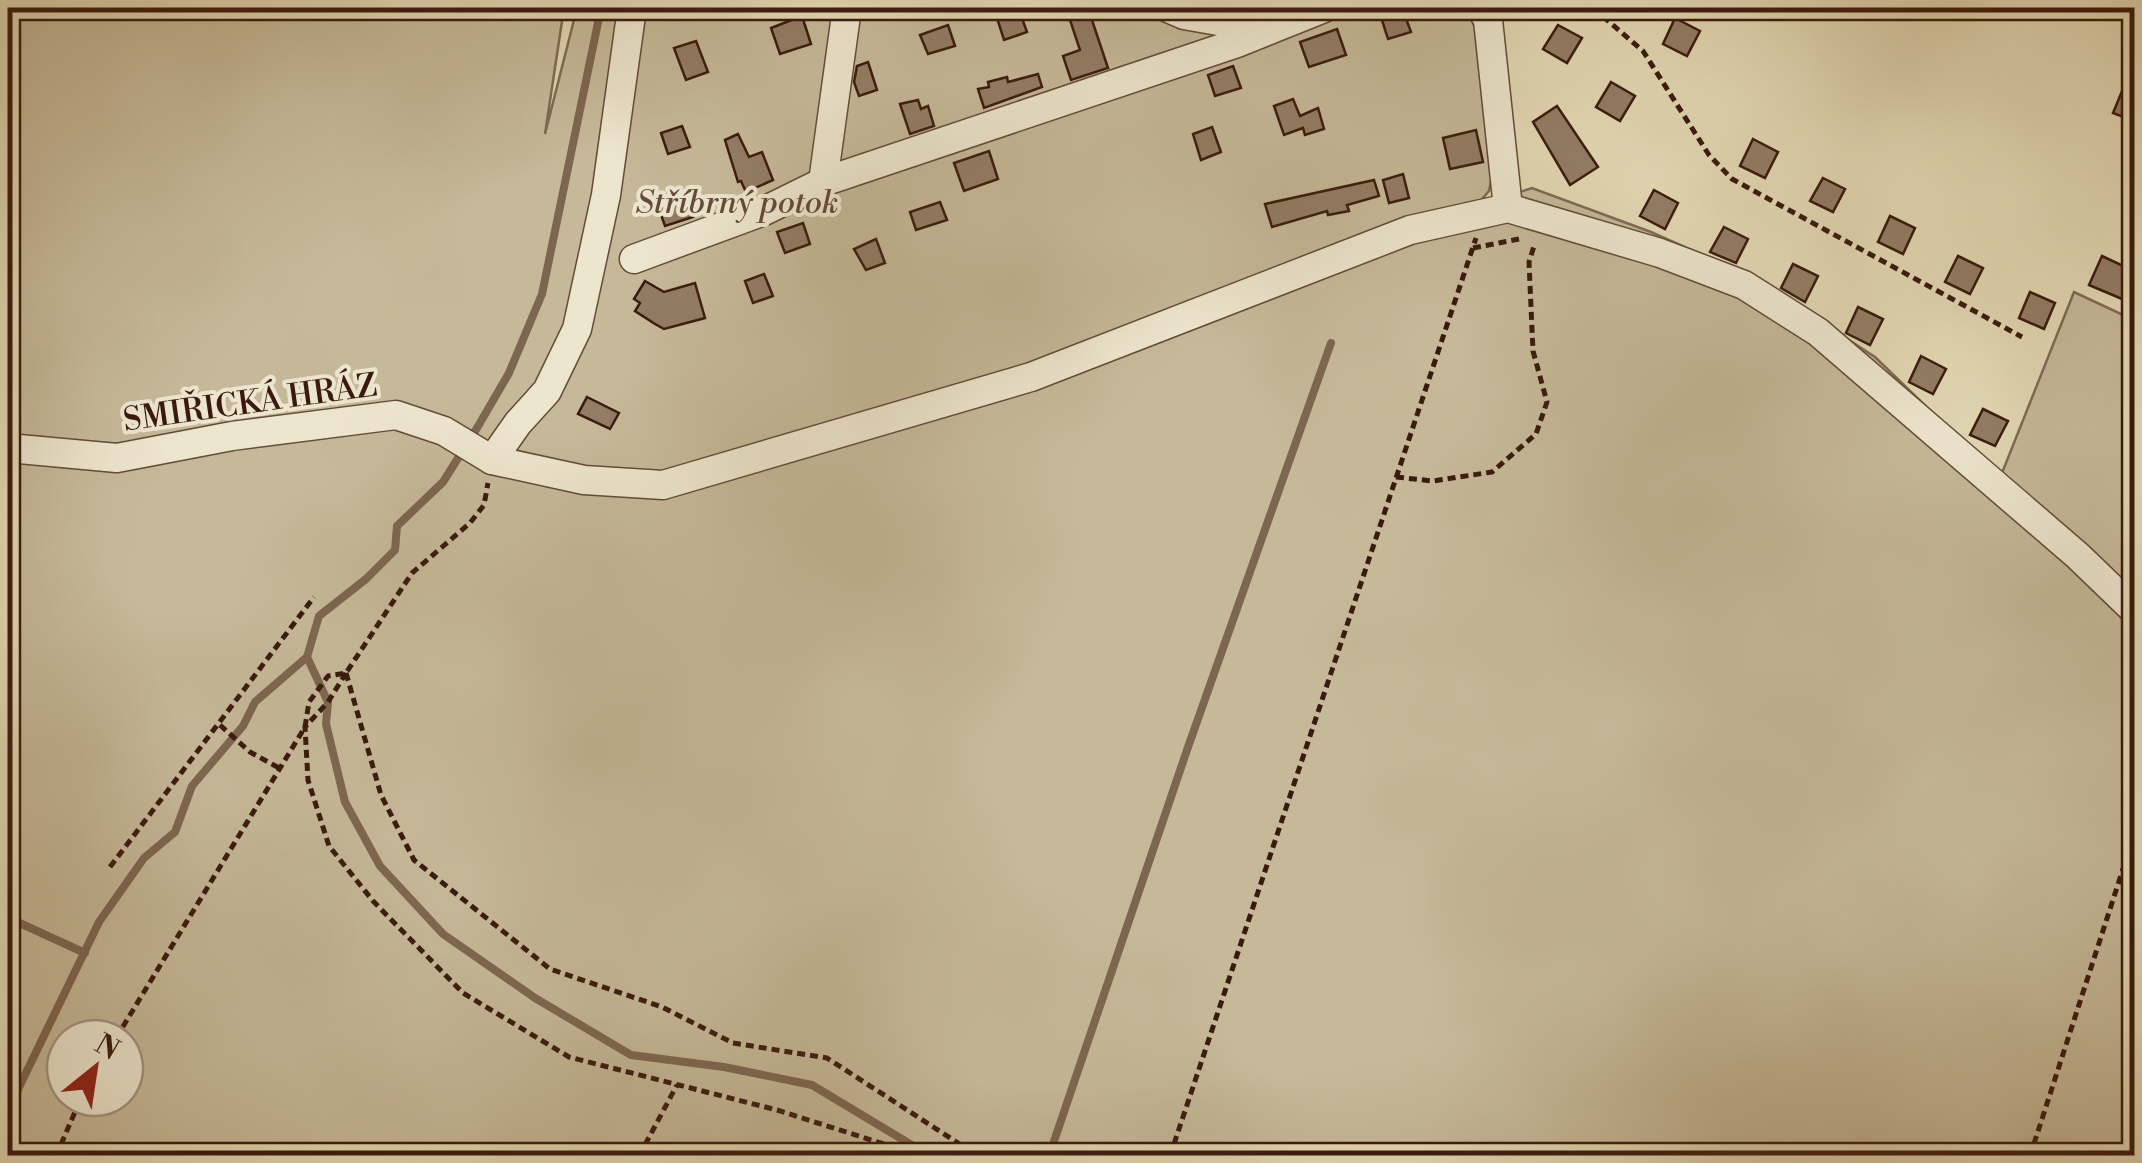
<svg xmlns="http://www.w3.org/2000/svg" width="2142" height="1163" font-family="'Libre Bodoni',serif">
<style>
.green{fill:#c6b999;stroke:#806a54;stroke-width:2.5;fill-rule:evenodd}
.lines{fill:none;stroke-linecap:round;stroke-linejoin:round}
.stream{stroke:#7d6650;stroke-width:8}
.building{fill:#927d65;stroke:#3a1a0e;stroke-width:2.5}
.minor-casing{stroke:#644a38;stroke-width:31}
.path{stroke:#3a1a0e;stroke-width:5;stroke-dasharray:8 5;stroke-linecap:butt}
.minor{stroke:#ede6cf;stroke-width:28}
.labels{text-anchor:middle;stroke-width:8;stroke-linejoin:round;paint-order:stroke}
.park-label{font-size:32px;font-style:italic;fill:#644a38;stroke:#ede6cf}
.street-label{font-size:32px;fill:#3a1a0e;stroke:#ede6cf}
</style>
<rect width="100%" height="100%" fill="#e3d9b5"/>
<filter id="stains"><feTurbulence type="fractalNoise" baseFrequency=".002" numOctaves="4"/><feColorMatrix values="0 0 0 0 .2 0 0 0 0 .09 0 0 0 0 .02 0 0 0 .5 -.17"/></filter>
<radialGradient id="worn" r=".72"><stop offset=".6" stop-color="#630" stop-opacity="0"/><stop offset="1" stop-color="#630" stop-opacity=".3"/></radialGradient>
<path class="green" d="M8,8H564L545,134L577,8H1467L1479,38L1492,175L1489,191L1475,207L1532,188L1651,232L1754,278L1875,357L2000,478L2074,292L2134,320V1155H8ZM65,1038H125V1098H65Z"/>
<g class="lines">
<g class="stream">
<polyline points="307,657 328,702 326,724 345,802 380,866 443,934 535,998 631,1055 724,1067 812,1085 930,1156"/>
<polyline points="8,908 13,920 85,953"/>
<polyline points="8,1110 99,922 144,858 175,832 192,786 243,726 255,702 307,657 319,616 366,579 395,550 397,526 443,482 477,428 509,373 542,294 601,8"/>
<polyline points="1049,1156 1187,750 1331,343"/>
</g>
</g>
<g class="building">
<polygon points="1066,8 1088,8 1108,68 1071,80 1063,56 1080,50"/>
<polygon points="1402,8 1411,32 1388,39 1380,14"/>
<polygon points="1019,10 1027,32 1004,40 997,18"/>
<polygon points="802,16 811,44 780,54 771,28"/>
<polygon points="1675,18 1700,31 1687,56 1663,44"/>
<polygon points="948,25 955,46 928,54 920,35"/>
<polygon points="1558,25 1582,38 1567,63 1543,49"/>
<polygon points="1337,29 1346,55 1309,67 1300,42"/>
<polygon points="696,41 708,72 686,80 674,48"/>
<polygon points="868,62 877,90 859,96 854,82 857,66"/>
<polygon points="2134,62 2134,121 2113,113"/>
<polygon points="1233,66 1241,88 1215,96 1208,75"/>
<polygon points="1038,74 1042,87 984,108 978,89 989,87 988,82 1007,77 1008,82"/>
<polygon points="1611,82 1635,96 1620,121 1596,107"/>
<polygon points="1293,99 1300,116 1318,108 1324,129 1305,135 1303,128 1284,135 1274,106"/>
<polygon points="918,100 921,109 928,106 934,126 910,134 900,104"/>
<polygon points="1557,106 1598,167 1570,185 1533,122"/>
<polygon points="682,126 690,147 668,154 661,133"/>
<polygon points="1212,127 1221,152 1201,160 1193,134"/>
<polygon points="1476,130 1483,162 1450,169 1443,138"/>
<polygon points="738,134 749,157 762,152 773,180 746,192 741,181 738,182 725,140"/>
<polygon points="1753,139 1778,152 1765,178 1740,166"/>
<polygon points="989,151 998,179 964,191 954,163"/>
<polygon points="1403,174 1409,198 1389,203 1383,180"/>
<polygon points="1823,178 1845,189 1833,212 1810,201"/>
<polygon points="1374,180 1379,196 1347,205 1349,211 1328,215 1327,211 1272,227 1265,204"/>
<polygon points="684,189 693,217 665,226 655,198"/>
<polygon points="1654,190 1678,203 1665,229 1640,216"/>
<polygon points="940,202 947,220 916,230 910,212"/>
<polygon points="1890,216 1915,228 1903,254 1878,242"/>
<polygon points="803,223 810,244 785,253 777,232"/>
<polygon points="1724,227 1748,239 1736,263 1710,252"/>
<polygon points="876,239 885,263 866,270 854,249"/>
<polygon points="1958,256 1983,268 1970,294 1945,282"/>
<polygon points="2102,256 2134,271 2134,304 2089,285"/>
<polygon points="1793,264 1818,276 1805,302 1781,288"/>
<polygon points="764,274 773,296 753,303 745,281"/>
<polygon points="645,281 664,292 695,283 705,318 664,329 655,324 635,311 640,303 634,299"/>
<polygon points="2030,292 2055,303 2044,329 2019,318"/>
<polygon points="1858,307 1883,319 1870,345 1846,333"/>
<polygon points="1921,356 1946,369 1933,394 1909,382"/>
<polygon points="587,397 619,413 610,429 578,414"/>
<polygon points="1983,409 2008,421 1995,446 1970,435"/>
</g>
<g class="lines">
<g class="minor-casing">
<g id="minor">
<polyline points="1168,8 1184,15 1269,30"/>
<polyline points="1481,8 1488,20 1508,208"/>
<polyline points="823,182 847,8"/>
<polyline points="634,259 764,211 823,182 1237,43 1324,8"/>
<polyline points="8,448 117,458 232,436 396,415 444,431 492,460 584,480 663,485 1031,377 1410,230 1508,208 1660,253 1744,285 1818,332 2078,556 2134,610"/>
<polyline points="492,460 518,423 547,391 577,329 606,195 632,8"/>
</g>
</g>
<g class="path">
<polyline points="1593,8 1643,51 1709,155 1732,179 2022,337"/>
<polyline points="2134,189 2132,196 2134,205"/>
<polyline points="1473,248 1519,239"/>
<polyline points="1396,477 1433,481 1492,472 1536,434 1547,402 1533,351 1529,262 1535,243"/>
<polyline points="346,673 328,702 305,727 308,780 329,846 373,901 463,993 569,1057 777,1110 890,1146 905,1156"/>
<polyline points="346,673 381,795 414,860 550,969 662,1007 733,1043 827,1058 978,1156"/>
<polyline points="220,725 250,752 281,769"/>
<polyline points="110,867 314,597"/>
<polyline points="116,1038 305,727 309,702 328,676 346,673 412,573 470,523 484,505 488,483"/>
<polyline points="56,1156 81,1098"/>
<polyline points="639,1156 677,1085"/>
<polyline points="1170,1156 1476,238"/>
<polyline points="2030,1156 2134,835"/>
</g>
<use href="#minor" class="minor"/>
</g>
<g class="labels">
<g class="park-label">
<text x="737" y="213">Stříbrný potok</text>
</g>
<g class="street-label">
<text transform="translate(250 402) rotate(-8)" y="11">SMIŘICKÁ HRÁZ</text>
</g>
</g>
<rect width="2142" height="1163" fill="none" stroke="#e3d9b5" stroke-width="40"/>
<rect x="10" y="10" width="2122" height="1143" fill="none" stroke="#3a1a0e" stroke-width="5"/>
<rect x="20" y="20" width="2102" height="1123" fill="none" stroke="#3a1a0e" stroke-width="2.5"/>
<g transform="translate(95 1068) rotate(30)"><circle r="48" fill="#ede6cf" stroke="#a59482" stroke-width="2.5"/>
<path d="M0-8L18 38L0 25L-18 38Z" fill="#8f2418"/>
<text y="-15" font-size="28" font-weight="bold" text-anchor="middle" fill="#3a1a0e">N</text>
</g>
<rect width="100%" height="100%" filter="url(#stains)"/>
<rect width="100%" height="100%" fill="url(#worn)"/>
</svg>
